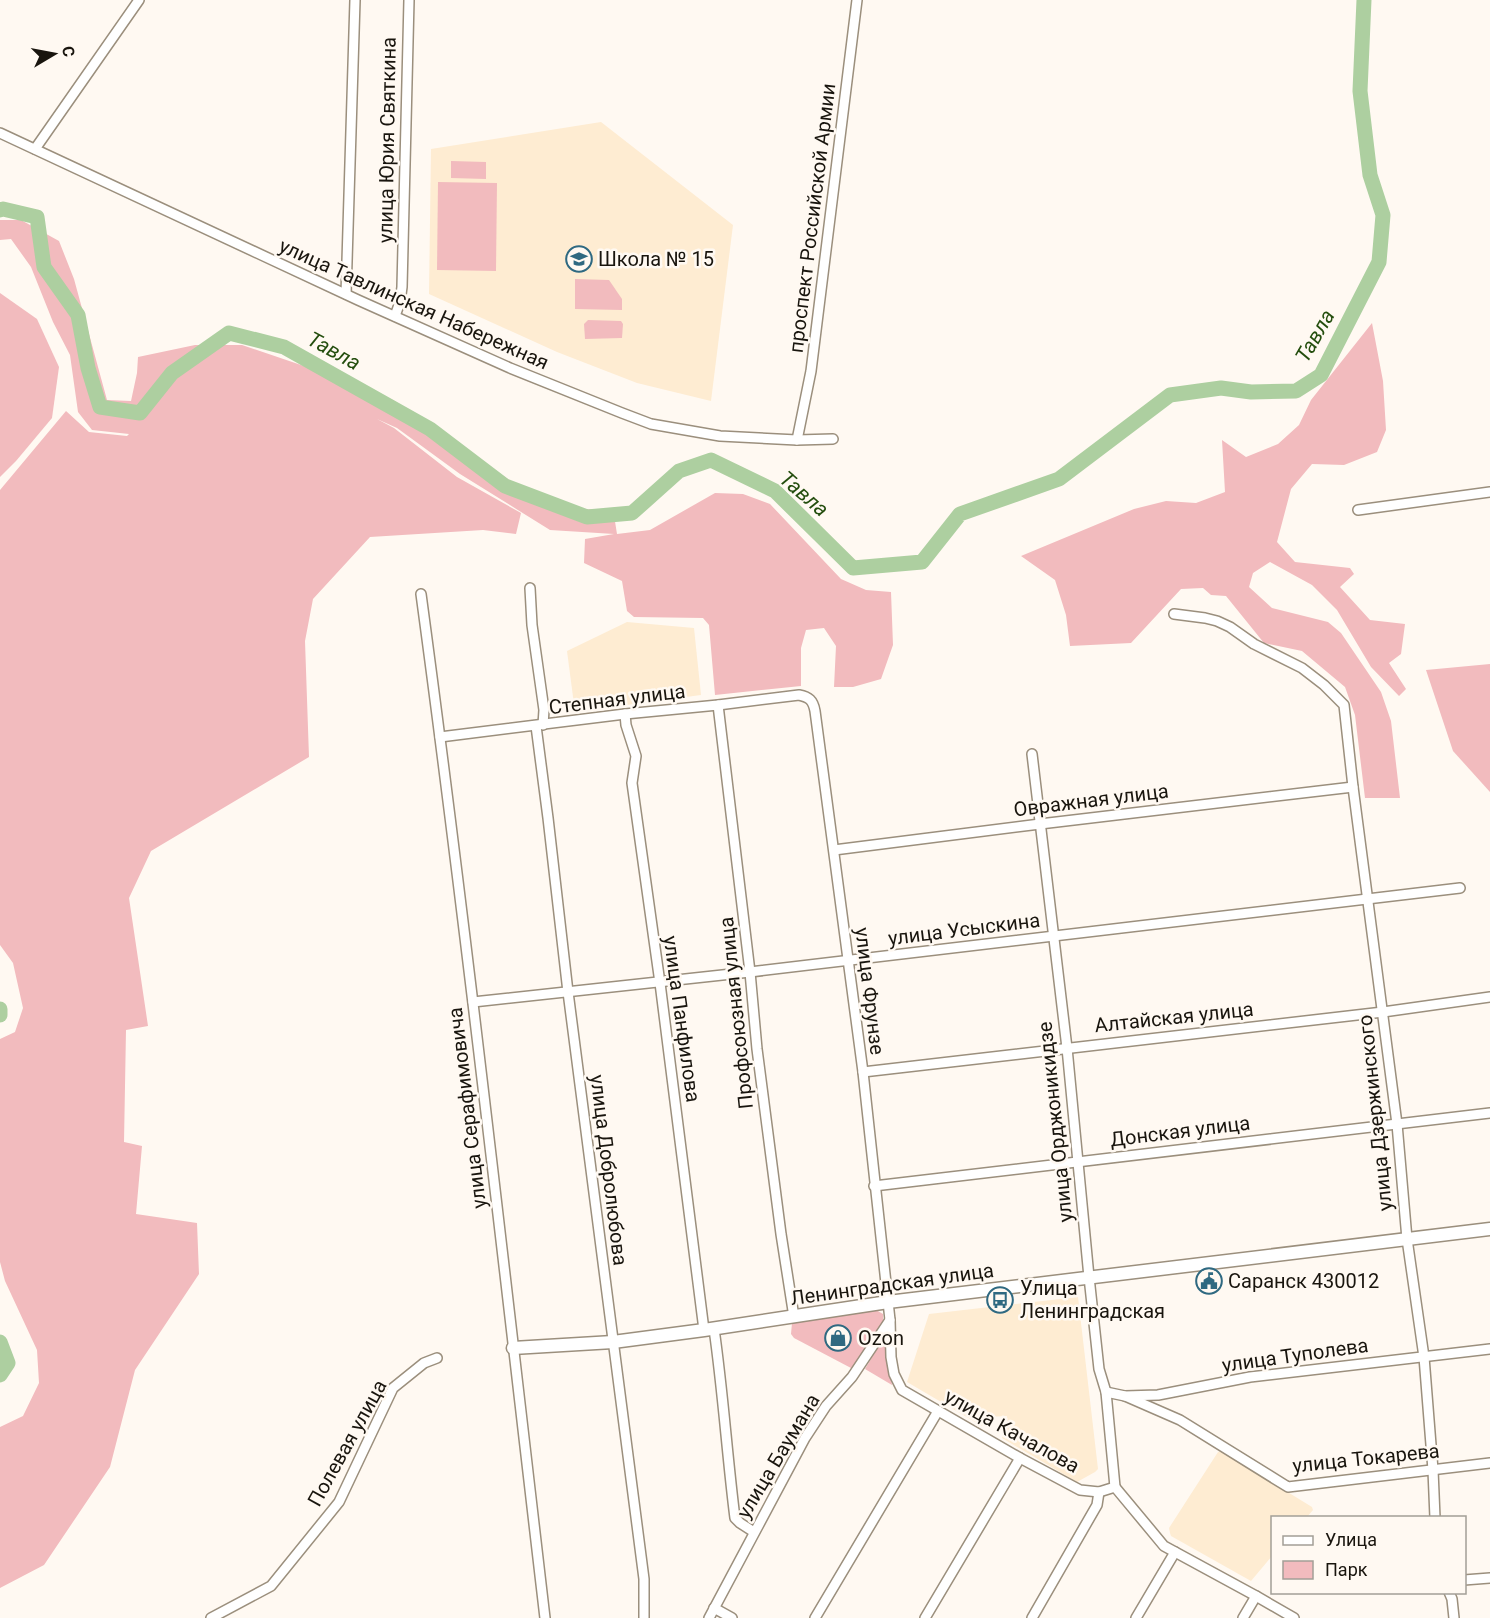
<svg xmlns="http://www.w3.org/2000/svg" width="1490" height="1618" font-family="Roboto,sans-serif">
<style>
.built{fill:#feecd2}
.green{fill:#f2bbbe}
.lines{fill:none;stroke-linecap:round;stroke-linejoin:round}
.river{stroke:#adcfa0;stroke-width:15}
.street-casing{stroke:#9b8f7d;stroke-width:12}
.secondary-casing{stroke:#9b8f7d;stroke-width:15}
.street{stroke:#fff;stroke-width:9}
.secondary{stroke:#fff;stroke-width:12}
.labels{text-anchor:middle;stroke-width:5;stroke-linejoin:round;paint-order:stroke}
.street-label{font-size:20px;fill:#19150e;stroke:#fff9f2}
.poi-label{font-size:20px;fill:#19150e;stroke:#fff9f2;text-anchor:start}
.water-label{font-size:21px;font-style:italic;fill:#244e0e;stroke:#fff9f2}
</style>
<rect width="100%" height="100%" fill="#fff9f2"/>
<g class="built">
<polygon points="601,122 733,225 711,401 637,383 557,352 429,294 431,149"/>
<polygon points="627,622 694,628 701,695 575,712 567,651"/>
<polygon points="1078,1297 1098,1469 1095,1472 1077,1482 1002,1438 1007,1416 988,1417 982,1426 907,1382 929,1314"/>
<polygon points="1221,1451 1312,1507 1313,1510 1307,1517 1272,1518 1272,1556 1251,1581 1171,1536 1170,1533 1169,1528 1218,1452"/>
</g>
<g class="green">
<polygon points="451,161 486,162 486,179 451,178"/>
<polygon points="438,182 497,183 496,271 437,270"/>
<polygon points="0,220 21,220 59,241 74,279 107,400 131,401 137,373 138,357 195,345 242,345 301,365 393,400 515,484 549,510 613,509 617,534 650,530 715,493 743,494 770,504 841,579 866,590 891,592 893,645 881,679 853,687 834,687 836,646 824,628 806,630 801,648 801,686 715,695 709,625 703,618 634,617 627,611 622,581 584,563 585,539 614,534 550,530 460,474 397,428 377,419 394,428 457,477 521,513 516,534 483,530 370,537 313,599 305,641 309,757 151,851 129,898 148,1026 126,1030 124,1142 142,1146 136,1214 197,1223 199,1274 135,1370 110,1467 44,1565 0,1588 0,1427 23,1416 39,1383 37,1350 5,1281 0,1262 0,1039 15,1032 23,1008 13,963 0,945 0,490 66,411 89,432 127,436 129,434 92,430 78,412 70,355 53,322 31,267 11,239 0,240"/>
<polygon points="575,279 609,280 622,299 622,310 575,309"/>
<polygon points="0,293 37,319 59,367 52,418 16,461 0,477"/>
<polygon points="588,320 621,321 623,324 622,338 585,339 584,324"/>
<polygon points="1372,323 1383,381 1386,430 1377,452 1344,465 1312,464 1291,489 1277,542 1295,562 1350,568 1354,574 1340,587 1370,620 1405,624 1401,654 1389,663 1406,689 1399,696 1371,667 1337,610 1312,585 1270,562 1253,573 1249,587 1272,608 1328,622 1341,633 1381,692 1391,721 1400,798 1365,798 1355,715 1345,687 1302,651 1264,643 1226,596 1211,595 1203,588 1181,589 1131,643 1070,646 1066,615 1055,580 1021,556 1134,509 1166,501 1196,503 1225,492 1222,440 1246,457 1278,444 1299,425 1311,400"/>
<polygon points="1490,664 1490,792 1453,751 1426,670"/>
<polygon points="876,1310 883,1314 883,1325 856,1366 851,1368 794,1338 791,1334 792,1323 854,1312"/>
<polygon points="886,1334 892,1385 865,1369"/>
</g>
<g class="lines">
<g class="river">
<polyline points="0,210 3,209 37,217 44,267 78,315 88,368 100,407 140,413 172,373 229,333 284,347 430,429 505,486 587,517 632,513 679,471 711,460 775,491 853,568 922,562 960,514 1059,479 1170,395 1221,388 1251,392 1296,391 1321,375 1379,262 1383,215 1370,175 1360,91 1364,0"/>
<polyline points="0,1009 0,1015"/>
<polyline points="0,1342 8,1363 0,1375"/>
</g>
<g class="street-casing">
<g id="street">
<polyline points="0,133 358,300 510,368 622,413 651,424 720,436 797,440 833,439"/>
<polyline points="35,149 139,0"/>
<polyline points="346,294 355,0"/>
<polyline points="395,316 400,302 402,287 409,0"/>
<polyline points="797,440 811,371 857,0"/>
<polyline points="1358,510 1490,492"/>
<polyline points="530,588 532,625 544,710 543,725"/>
<path d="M421,594C467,935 505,1277 545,1618"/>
<polyline points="1174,614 1205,618 1217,621 1230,627 1254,644 1302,668 1324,685 1344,705 1353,787 1397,1124 1407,1239 1424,1357 1433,1470 1435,1518"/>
<polyline points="718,705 750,972 757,1049 781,1234 794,1317"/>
<polyline points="625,714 626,725 636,756 632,783 660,983 704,1330"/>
<polyline points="536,726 548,818 568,992 644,1579 644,1618"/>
<path d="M440,737L625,714L718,705L799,695C809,697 813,700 815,711L863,1072L890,1320L891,1357L894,1374L902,1390L1020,1458L1080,1490L1099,1492L1115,1487L1164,1546L1256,1596L1294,1618"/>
<polyline points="1032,754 1067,1048 1089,1277 1099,1369 1106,1392 1115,1487"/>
<polyline points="834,850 1040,824 1353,787"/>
<polyline points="473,1002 750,972 1460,888"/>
<polyline points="863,1072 1383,1012 1490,997"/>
<polyline points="874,1186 1490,1113"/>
<path d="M714,1329C723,1391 727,1455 735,1518L740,1523L754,1532"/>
<polyline points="1106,1392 1125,1396 1158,1395 1250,1377 1490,1349"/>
<polyline points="1125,1396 1180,1420 1288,1487 1490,1463"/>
<polyline points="1464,1580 1490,1578"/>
<polyline points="1449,1592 1452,1599 1454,1618"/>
<polyline points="714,1608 732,1618"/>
<polyline points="211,1618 271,1586 339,1502 393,1388 424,1363 437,1358"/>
<polyline points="709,1618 805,1438 826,1406 852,1377 890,1320"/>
<polyline points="815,1618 938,1411"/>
<polyline points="925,1618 1020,1458"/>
<polyline points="1032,1618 1097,1505 1099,1492"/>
<polyline points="1136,1618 1175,1552"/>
<polyline points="1243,1618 1256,1596"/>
</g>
</g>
<g class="secondary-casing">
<polyline id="secondary" points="513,1348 613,1342 704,1330 888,1302 1490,1229"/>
</g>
<use href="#street" class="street"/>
<use href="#secondary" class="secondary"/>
</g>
<defs>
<g id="school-ring" transform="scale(1.35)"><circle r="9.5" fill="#fff9f2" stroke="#2f6981" stroke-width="1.5"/><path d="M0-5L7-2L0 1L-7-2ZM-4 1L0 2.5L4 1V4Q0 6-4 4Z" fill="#2f6981"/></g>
<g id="civic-ring" transform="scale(1.35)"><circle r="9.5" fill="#fff9f2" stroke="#2f6981" stroke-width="1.5"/><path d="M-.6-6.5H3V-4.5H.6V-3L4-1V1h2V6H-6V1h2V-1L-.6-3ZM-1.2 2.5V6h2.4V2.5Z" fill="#2f6981"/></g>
<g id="bus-ring" transform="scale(1.35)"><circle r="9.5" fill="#fff9f2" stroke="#2f6981" stroke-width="1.5"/><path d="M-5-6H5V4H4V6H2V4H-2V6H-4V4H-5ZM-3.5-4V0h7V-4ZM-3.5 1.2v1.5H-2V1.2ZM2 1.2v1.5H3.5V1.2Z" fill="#2f6981"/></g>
<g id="shop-ring" transform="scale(1.35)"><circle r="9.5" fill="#fff9f2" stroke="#2f6981" stroke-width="1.5"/><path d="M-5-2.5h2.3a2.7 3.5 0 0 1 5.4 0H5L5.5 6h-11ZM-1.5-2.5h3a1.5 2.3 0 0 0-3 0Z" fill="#2f6981"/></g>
</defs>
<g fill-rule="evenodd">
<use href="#school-ring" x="579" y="259"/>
<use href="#civic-ring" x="1209" y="1281"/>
<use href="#bus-ring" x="1000" y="1300"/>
<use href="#shop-ring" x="838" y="1338"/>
</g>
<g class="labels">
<g class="street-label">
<text transform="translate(387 140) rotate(-89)" y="7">улица Юрия Святкина</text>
<text transform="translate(812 218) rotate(-83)" y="7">проспект Российской Армии</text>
<text transform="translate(414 304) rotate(24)" y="7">улица Тавлинская Набережная</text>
<text transform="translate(617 699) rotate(-7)" y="7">Степная улица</text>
<text transform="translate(1091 800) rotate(-7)" y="7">Овражная улица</text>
<text transform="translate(964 929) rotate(-7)" y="7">улица Усыскина</text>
<text transform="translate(870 991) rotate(83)" y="7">улица Фрунзе</text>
<text transform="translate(736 1013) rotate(-96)" y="7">Профсоюзная улица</text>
<text transform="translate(1174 1017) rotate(-6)" y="7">Алтайская улица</text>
<text transform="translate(682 1019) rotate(82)" y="7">улица Панфилова</text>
<text transform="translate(467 1108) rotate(-97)" y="7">улица Серафимовича</text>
<text transform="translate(1375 1113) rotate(-96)" y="7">улица Дзержинского</text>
<text transform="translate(1055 1122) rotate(-96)" y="7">улица Орджоникидзе</text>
<text transform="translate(1180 1131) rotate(-7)" y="7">Донская улица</text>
<text transform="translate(609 1170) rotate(83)" y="7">улица Добролюбова</text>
<text transform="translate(892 1284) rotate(-8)" y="7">Ленинградская улица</text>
<text transform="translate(1295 1355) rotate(-8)" y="7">улица Туполева</text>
<text transform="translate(1012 1431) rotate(29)" y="7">улица Качалова</text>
<text transform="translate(347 1443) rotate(-61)" y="7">Полевая улица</text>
<text transform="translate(778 1456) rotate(-59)" y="7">улица Баумана</text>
<text transform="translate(1366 1458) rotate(-6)" y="7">улица Токарева</text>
</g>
<g class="poi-label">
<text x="598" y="266">Школа № 15</text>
<text x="1228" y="1288">Саранск 430012</text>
<text x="1020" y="1295">Улица<tspan x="1020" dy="23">Ленинградская</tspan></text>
<text x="858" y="1345">Ozon</text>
</g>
<g class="water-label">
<text transform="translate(1315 336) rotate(-60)" y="7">Тавла</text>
<text transform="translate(334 351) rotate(29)" y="7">Тавла</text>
<text transform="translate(804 494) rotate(41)" y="7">Тавла</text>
</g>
</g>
<rect x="1271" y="1516" width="195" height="78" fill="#fff9f2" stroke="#a39e97" stroke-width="1.5"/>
<rect x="1283" y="1536" width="30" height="9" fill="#ffffff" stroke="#a39e97" stroke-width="1.5"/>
<text x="1325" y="1546" font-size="18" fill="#19150e">Улица</text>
<rect x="1283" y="1561" width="30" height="18" fill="#f2bbbe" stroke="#a39e97" stroke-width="1.5"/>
<text x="1325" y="1576" font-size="18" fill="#19150e">Парк</text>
<g transform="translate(54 54) rotate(80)" stroke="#fff9f2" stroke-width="4.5" paint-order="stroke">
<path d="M0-4.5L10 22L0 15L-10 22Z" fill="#19150e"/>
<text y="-9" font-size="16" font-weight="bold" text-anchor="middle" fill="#19150e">С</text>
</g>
</svg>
